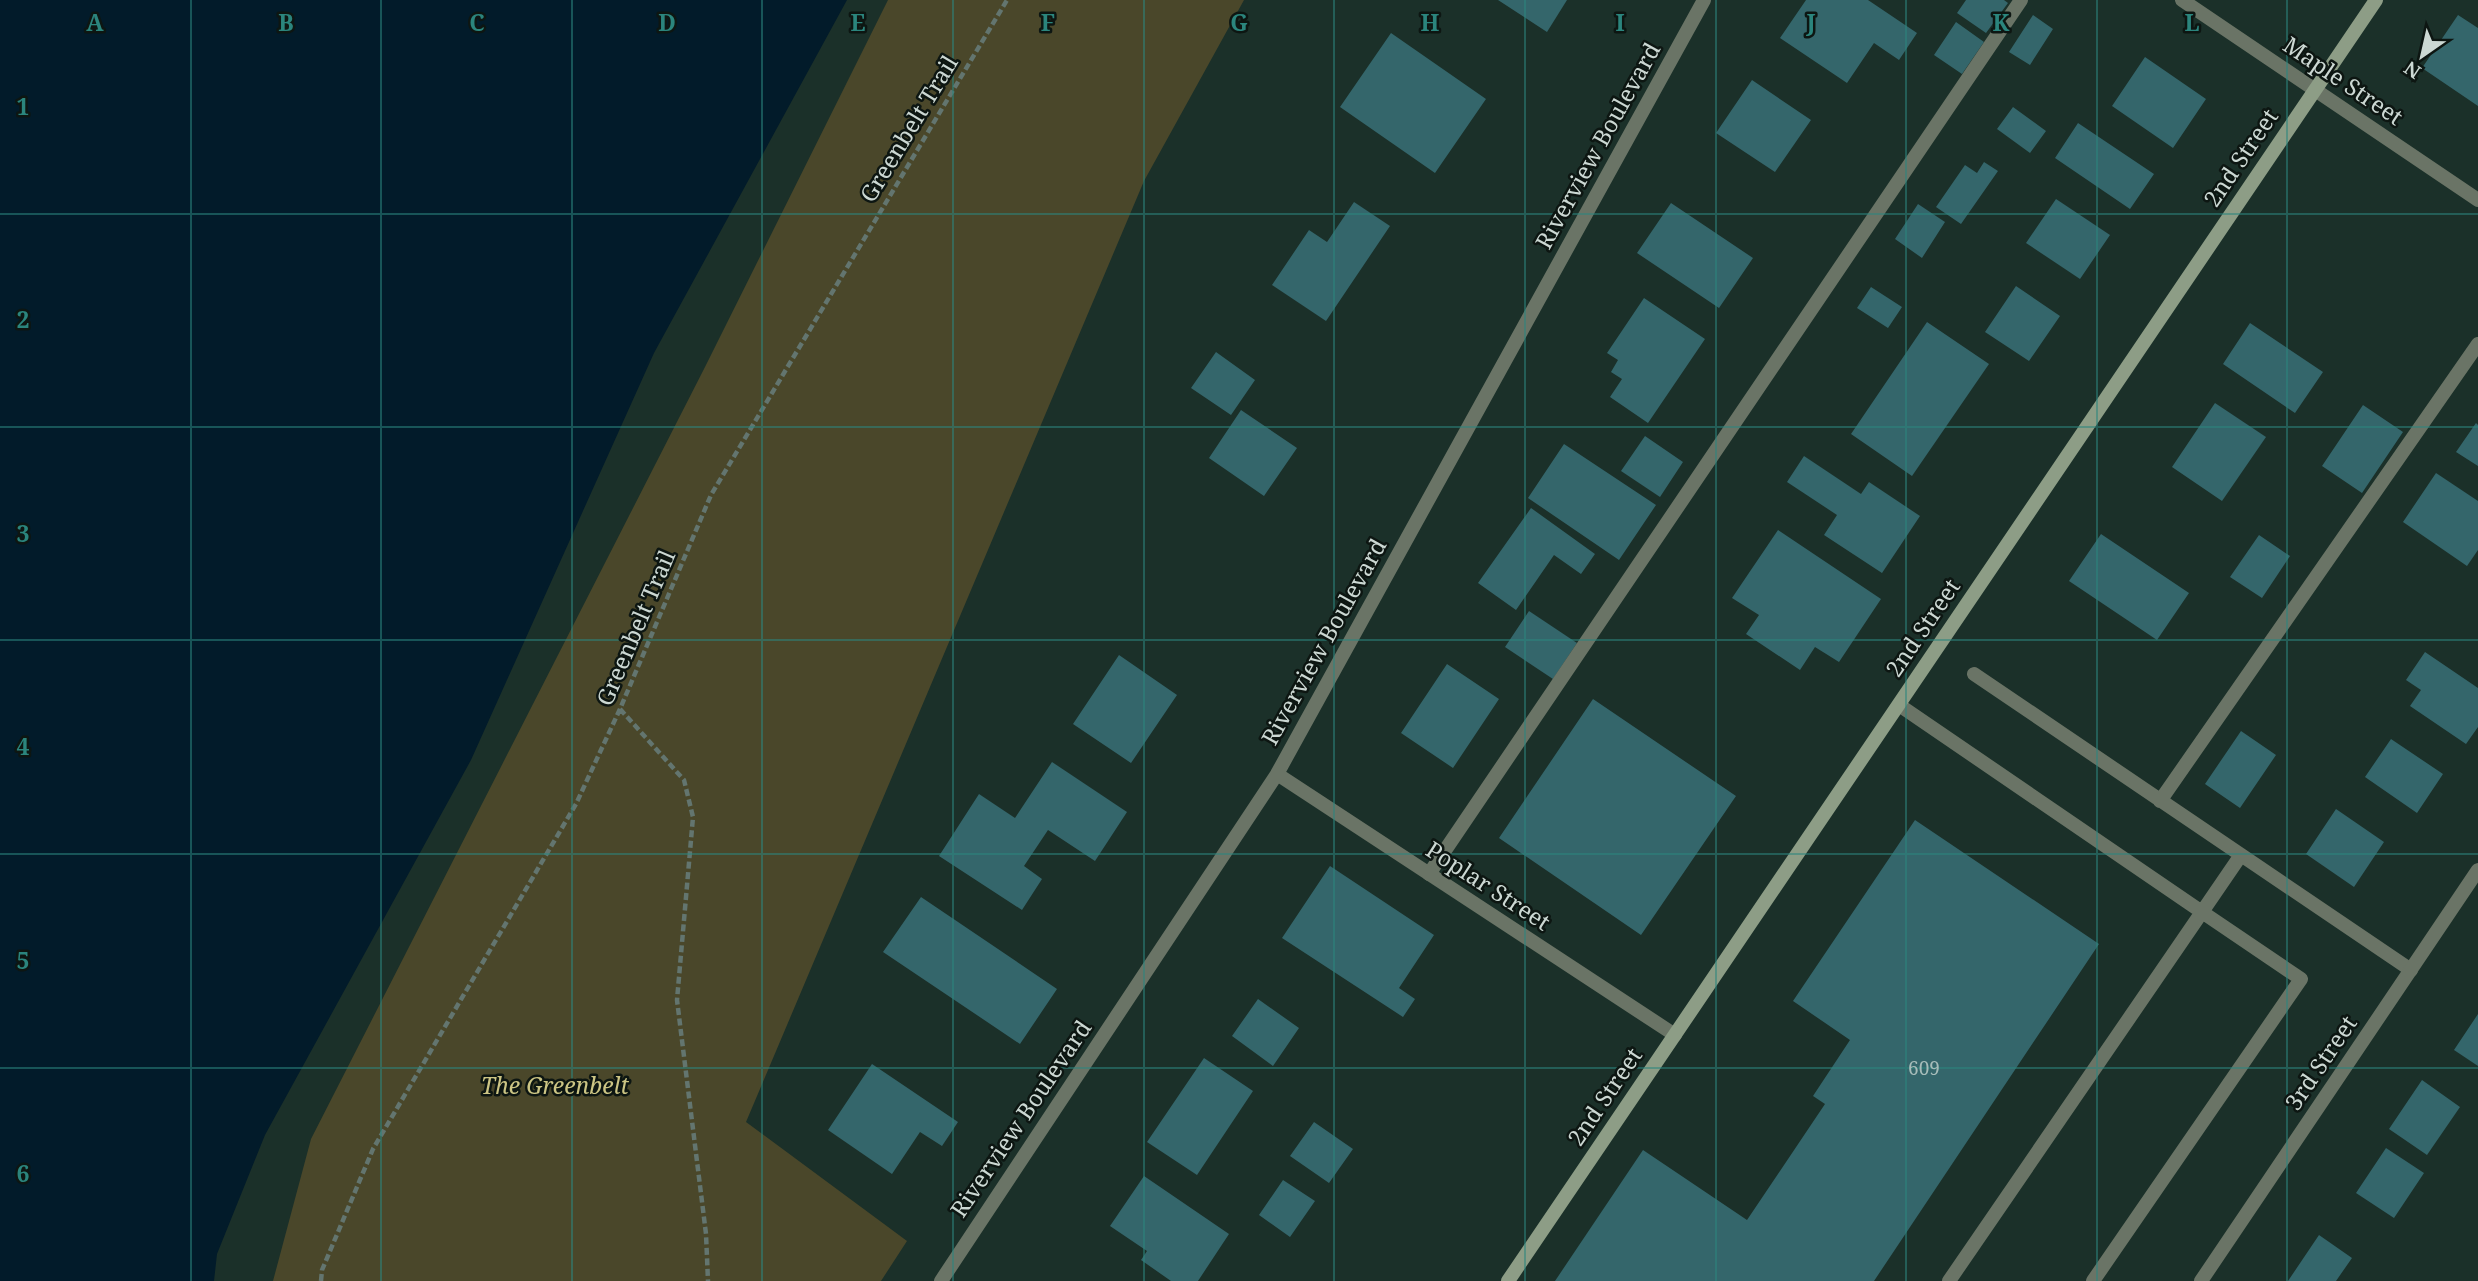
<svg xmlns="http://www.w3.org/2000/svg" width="2478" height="1281" viewBox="0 0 2478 1281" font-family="'Noto Serif',serif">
<rect width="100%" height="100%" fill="#1b3029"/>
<!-- green -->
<path fill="#4a472a" d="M888 0H1244L1144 181 746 1122 907 1241 881 1281H273L311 1139 705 367Z"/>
<!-- water -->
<path fill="#021b2a" d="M0 0H847L654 353 471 760 265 1135 217 1254 214 1281H0Z"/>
<!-- building -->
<path fill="#34666b" d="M1498 0H1567L1547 32Z
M1806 0H1868L1917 33 1899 60 1874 43 1847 83 1780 38Z
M1966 0H2004L2008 3 1986 33 1957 13Z
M2033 15 2053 29 2030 65 2009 52Z
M2458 15 2478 28V106L2422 68Z
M1956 22 1984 42 1962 74 1934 55Z
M1391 33 1486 99 1435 173 1340 107Z
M2145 57 2206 99 2173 148 2112 106Z
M1752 80 1811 120 1775 172 1716 133Z
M2013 107 2046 131 2030 153 1997 129Z
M2078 123 2154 174 2130 209 2055 158Z
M1984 162 1998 171 1961 224 1936 207 1965 165 1977 173Z
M2056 199 2110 235 2080 279 2026 243Z
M1354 202 1390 226 1326 321 1272 285 1309 230 1327 242Z
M1671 203 1753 258 1719 308 1637 253Z
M1918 204 1945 222 1922 258 1895 239Z
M2016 286 2060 316 2029 361 1985 332Z
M1871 287 1902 307 1888 328 1857 308Z
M1644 298 1705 339 1648 423 1610 397 1622 379 1611 372 1618 360 1607 353Z
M1927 322 1989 364 1912 476 1851 434Z
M2250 323 2323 372 2295 413 2223 364Z
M1216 352 1255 380 1231 415 1191 388Z
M2215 403 2266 437 2222 501 2172 467Z
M2363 405 2403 432 2362 493 2322 466Z
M1241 410 1297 448 1264 496 1209 458Z
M2476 423 2478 425V466L2456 452Z
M1645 436 1683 462 1660 497 1621 471Z
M1564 444 1656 505 1619 560 1528 498Z
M1804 456 1861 494 1869 482 1920 516 1882 573 1824 535 1837 515 1787 482Z
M2436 473 2478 501V550L2467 566 2403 522Z
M1531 508 1595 554 1581 574 1554 555 1516 610 1478 583Z
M1778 530 1881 599 1839 662 1815 647 1800 670 1746 634 1759 615 1732 598Z
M2101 534 2189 593 2157 640 2069 581Z
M2259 535 2290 556 2262 598 2230 577Z
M1529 611 1577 643 1553 679 1505 647Z
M2425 652 2478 688V727L2466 744 2410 706 2421 690 2406 680Z
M1119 655 1177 695 1131 763 1073 724Z
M1447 664 1499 699 1453 768 1401 733Z
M1593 699 1736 796 1641 935 1499 838Z
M2241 731 2276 755 2240 808 2205 784Z
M2391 739 2443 774 2417 813 2365 777Z
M1052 762 1127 812 1095 861 1048 830 1024 866 1042 879 1022 910 939 856 979 794 1015 818Z
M2336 809 2384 842 2354 887 2306 854Z
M1915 820 2099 944 1874 1281H1555L1643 1150 1747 1220 1825 1104 1813 1096 1850 1040 1793 1001Z
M1330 866 1434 935 1399 988 1415 999 1403 1017 1282 938Z
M921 897 1057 989 1020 1044 883 952Z
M1258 999 1299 1028 1273 1066 1232 1036Z
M2478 1014V1066L2454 1050Z
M1204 1058 1253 1091 1197 1175 1147 1142Z
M872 1064 958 1122 942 1146 920 1132 892 1174 828 1130Z
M2422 1080 2460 1107 2427 1155 2389 1129Z
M1314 1122 1353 1149 1329 1183 1290 1156Z
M2386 1148 2424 1173 2394 1218 2356 1193Z
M1144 1176 1229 1234 1198 1281H1171L1141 1260 1147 1251 1110 1226Z
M1283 1180 1315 1201 1290 1237 1259 1215Z
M2319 1235 2352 1258 2336 1281H2288Z"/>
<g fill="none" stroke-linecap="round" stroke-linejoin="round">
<!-- path -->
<path stroke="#63756f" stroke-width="4.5" stroke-dasharray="7 3.5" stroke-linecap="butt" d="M620 709 684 780 693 817 677 1000 706 1234 708 1281
M321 1281 322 1270 373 1149 576 804 620 709 711 495 1007 0"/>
<!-- lane -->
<path stroke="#6a7466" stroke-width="14" d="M1974 674 2411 970
M1899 705 2202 912 1949 1281
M2160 801 2478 344
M1429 874 2021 0
M2093 1281 2301 979 2202 912 2241 855"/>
<!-- street -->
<path stroke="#6a7466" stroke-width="14" d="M2182 0 2478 200
M1277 774 1675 1035
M941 1281 1277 774 1704 0
M2201 1281 2478 870"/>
<!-- secondary -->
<path stroke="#8d9d86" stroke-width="14" d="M1508 1281 2376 0"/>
</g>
<!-- grid -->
<path fill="none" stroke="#2b857d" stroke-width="2" stroke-opacity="0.55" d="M191 0V1281M381 0V1281M572 0V1281M762 0V1281M953 0V1281M1144 0V1281M1334 0V1281M1525 0V1281M1716 0V1281M1906 0V1281M2097 0V1281M2287 0V1281M0 214H2478M0 427H2478M0 640H2478M0 854H2478M0 1068H2478"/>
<g text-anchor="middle" stroke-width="5" stroke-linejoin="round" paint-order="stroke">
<!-- number labels -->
<g font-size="19" fill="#a6bcb9">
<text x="1924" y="1075">609</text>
</g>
<!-- street labels -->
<g font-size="23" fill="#ccd8d3" stroke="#0d1612">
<text transform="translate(2343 81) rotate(34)" y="8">Maple Street</text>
<text transform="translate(909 129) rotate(-59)" y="8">Greenbelt Trail</text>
<text transform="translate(1598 146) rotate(-61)" y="8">Riverview Boulevard</text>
<text transform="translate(2241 158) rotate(-56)" y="8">2nd Street</text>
<text transform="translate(636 628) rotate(-67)" y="8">Greenbelt Trail</text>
<text transform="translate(1923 628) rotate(-56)" y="8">2nd Street</text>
<text transform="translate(1324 642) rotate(-61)" y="8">Riverview Boulevard</text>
<text transform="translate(1488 886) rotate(33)" y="8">Poplar Street</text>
<text transform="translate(2321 1063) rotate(-56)" y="8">3rd Street</text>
<text transform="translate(1605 1097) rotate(-56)" y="8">2nd Street</text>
<text transform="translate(1021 1119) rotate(-56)" y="8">Riverview Boulevard</text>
</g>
<!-- park labels -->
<g font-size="23" font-style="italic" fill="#ccc584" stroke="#0d1612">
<text x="555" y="1094">The Greenbelt</text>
</g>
</g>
<g font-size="23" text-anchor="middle" font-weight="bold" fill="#2b857d" stroke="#0d1612" stroke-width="5" stroke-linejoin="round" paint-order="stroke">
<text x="95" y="31">A</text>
<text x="286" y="31">B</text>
<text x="477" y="31">C</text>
<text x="667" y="31">D</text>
<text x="858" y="31">E</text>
<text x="1048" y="31">F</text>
<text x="1239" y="31">G</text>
<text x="1430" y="31">H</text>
<text x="1620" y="31">I</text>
<text x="1811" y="31">J</text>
<text x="2001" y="31">K</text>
<text x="2192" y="31">L</text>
<text x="23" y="115">1</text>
<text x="23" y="328">2</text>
<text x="23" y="542">3</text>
<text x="23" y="755">4</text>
<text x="23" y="969">5</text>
<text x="23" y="1182">6</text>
</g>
<!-- north arrow -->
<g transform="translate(2422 56) rotate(214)" stroke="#0d1612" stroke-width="5" paint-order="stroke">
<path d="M0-5L12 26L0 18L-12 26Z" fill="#ccd8d3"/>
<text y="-10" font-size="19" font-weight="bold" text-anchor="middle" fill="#ccd8d3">N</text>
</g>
</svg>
